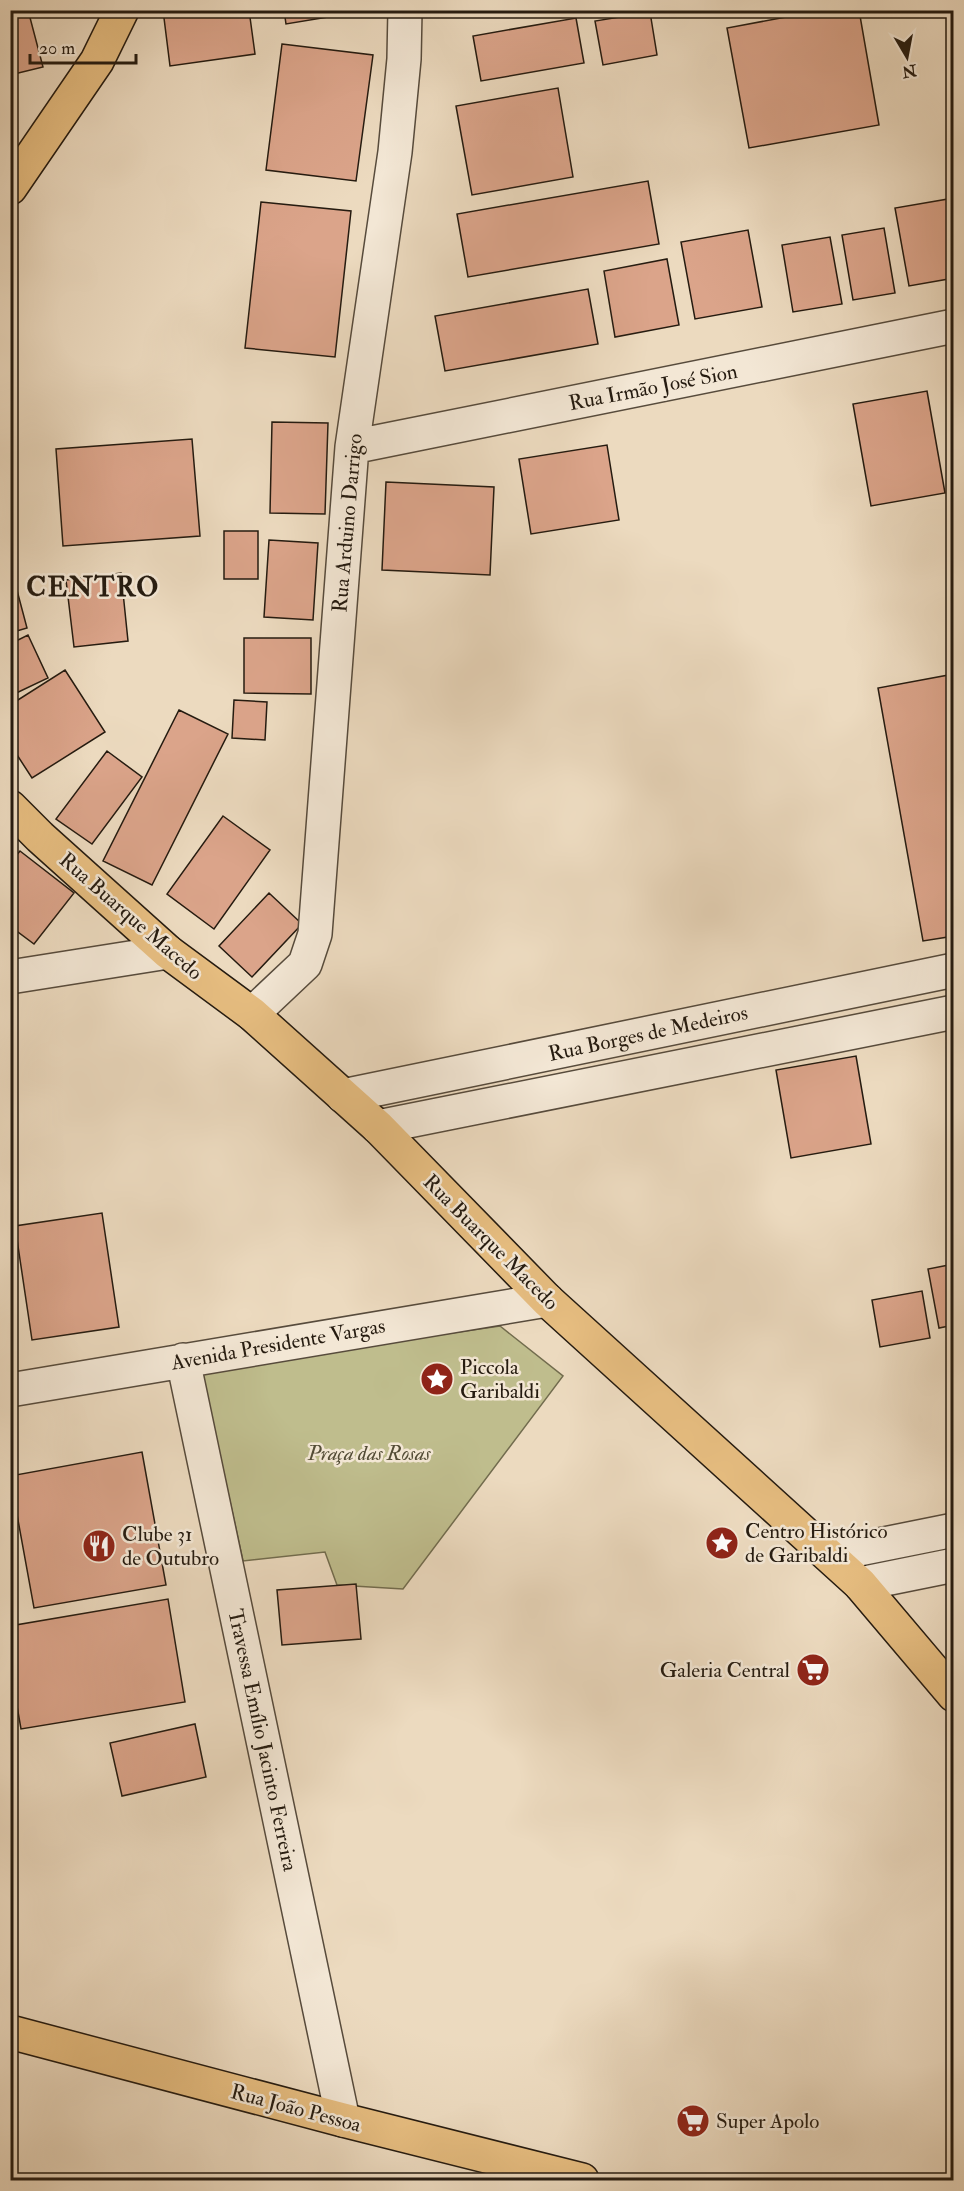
<svg xmlns="http://www.w3.org/2000/svg" width="964" height="2191" viewBox="0 0 964 2191" font-family="'IM FELL Double Pica',serif">
<rect width="100%" height="100%" fill="#ecdabf"/>
<filter id="stains"><feTurbulence type="fractalNoise" baseFrequency=".00333" numOctaves="4"/><feColorMatrix values="0 0 0 0 .2 0 0 0 0 .09 0 0 0 0 .02 0 0 0 .5 -.17"/></filter>
<radialGradient id="worn" r=".72"><stop offset=".6" stop-color="#630" stop-opacity="0"/><stop offset="1" stop-color="#630" stop-opacity=".3"/></radialGradient>
<!-- green -->
<path fill="#bfbd8d" stroke="#726c4e" stroke-width="1.5" d="M500 1326 563 1376 403 1589 337 1585 325 1552 243 1561 201 1369Z"/>
<!-- building -->
<path fill="#dba48a" stroke="#251b10" stroke-width="1.5" d="M10 10H28L43 67 10 75Z
M163 10H249L255 54 170 66Z
M284 10H364V11L286 24Z
M824 10H859L879 125 749 148 727 28Z
M650 12 657 55 603 65 595 21Z
M576 18 584 63 481 81 473 36Z
M282 44 373 55 356 181 266 170Z
M558 88 573 177 472 195 456 106Z
M648 181 659 244 468 277 457 214Z
M954 198V278L909 286 895 208Z
M261 202 351 211 335 357 245 348Z
M884 228 895 293 853 300 842 235Z
M748 230 762 307 695 319 681 242Z
M830 237 842 304 793 312 782 245Z
M667 259 679 325 615 337 604 271Z
M588 289 598 344 445 371 435 316Z
M927 391 945 493 871 506 853 404Z
M272 422 328 423 325 514 270 513Z
M192 439 200 536 63 546 56 449Z
M607 445 619 520 531 534 519 459Z
M386 482 494 487 490 575 382 570Z
M224 531H258V579H224Z
M269 540 318 543 313 620 264 617Z
M10 564 27 628 10 633Z
M121 573 128 641 74 647 66 580Z
M28 635 48 678 10 696V644Z
M244 638H311V694L244 693Z
M65 670 105 732 32 778 10 744V705Z
M954 674V936L923 941 878 688Z
M234 700 267 702 265 740 232 738Z
M179 710 228 734 152 885 103 861Z
M107 751 142 777 92 844 56 819Z
M223 816 270 850 214 929 167 894Z
M20 851 74 893 34 944 10 926V863Z
M269 893 302 924 252 977 219 946Z
M856 1056 871 1144 791 1158 776 1070Z
M102 1213 119 1327 32 1340 15 1226Z
M954 1264V1325L939 1328 928 1269Z
M922 1291 930 1338 880 1347 872 1300Z
M142 1452 166 1585 34 1608 10 1476Z
M356 1584 361 1639 282 1645 277 1590Z
M168 1599 185 1702 21 1729 10 1666V1626Z
M195 1724 206 1777 122 1796 110 1743Z"/>
<g fill="none" stroke-linecap="round" stroke-linejoin="round">
<!-- minor casing -->
<g stroke="#574b3c" stroke-width="36">
<path id="minor" d="M352 447 954 326
M10 977 168 952
M252 1014 305 964 315 934 352 447 395 152 404 59 405 10
M343 1096 954 970
M378 1127 954 1012
M183 1360 343 2120
M10 1390 547 1300
M829 1555 954 1530
M860 1584 954 1565"/>
</g>
<!-- major casing -->
<g stroke="#251b10" stroke-width="36">
<path id="major" d="M10 188 97 61 122 10
M10 807 40 837 168 952 252 1014 378 1127 547 1300 860 1584 954 1695
M10 2032 343 2120 582 2180"/>
</g>
<!-- minor -->
<use href="#minor" stroke="#f3e7d5" stroke-width="33"/>
<!-- major -->
<use href="#major" stroke="#e6bd80" stroke-width="33"/>
</g>
<!-- icons -->
<defs>
<g id="sight-disc" transform="scale(1.725)"><circle r="9.5" fill="#8f2418" stroke="#f3e7d5"/><path d="M0-6L1.8-2.2L6-1.7L2.9 1.2L3.7 5.4L0 3.3L-3.7 5.4L-2.9 1.2L-6-1.7L-1.8-2.2Z" fill="#fff"/></g>
<g id="restaurant-disc" transform="scale(1.725)"><circle r="9.5" fill="#8f2418" stroke="#f3e7d5"/><path d="M-5-6h1v4h1v-4h1v4h1v-4h1v5L-1.5 .5V6h-2V.5L-5-1ZM5-6V6H3V1.5H1.5Q1.5-4 5-6Z" fill="#fff"/></g>
<g id="supermarket-disc" transform="scale(1.725)"><circle r="9.5" fill="#8f2418" stroke="#f3e7d5"/><path d="M-6-5.5h2.5l.6 2H6L4.5 2H-2.5L-4.4-4H-6ZM-1.5 3.2a1.3 1.3 0 1 0 .1 0ZM3 3.2a1.3 1.3 0 1 0 .1 0Z" fill="#fff"/></g>
</defs>
<g fill-rule="evenodd">
<use href="#sight-disc" x="437" y="1379"/>
<use href="#sight-disc" x="722" y="1543"/>
<use href="#restaurant-disc" x="99" y="1546"/>
<use href="#supermarket-disc" x="813" y="1670"/>
<use href="#supermarket-disc" x="693" y="2121"/>
</g>
<g text-anchor="middle" stroke-width="5" stroke-linejoin="round" paint-order="stroke">
<!-- street labels -->
<g font-size="21" fill="#251b10" stroke="#f3e7d5">
<text transform="translate(653 387) rotate(-11)" y="7">Rua Irmão José Sion</text>
<text transform="translate(347 523) rotate(-85)" y="7">Rua Arduino Darrigo</text>
<text transform="translate(131 916) rotate(41)" y="7">Rua Buarque Macedo</text>
<text transform="translate(648 1033) rotate(-12)" y="7">Rua Borges de Medeiros</text>
<text transform="translate(491 1242) rotate(45)" y="7">Rua Buarque Macedo</text>
<text transform="translate(278 1344) rotate(-10)" y="7">Avenida Presidente Vargas</text>
<text transform="translate(263 1740) rotate(78)" y="7">Travessa Emílio Jacinto Ferreira</text>
<text transform="translate(296 2108) rotate(15)" y="7">Rua João Pessoa</text>
</g>
<!-- poi labels -->
<g font-size="21" fill="#251b10" stroke="#f3e7d5" text-anchor="start">
<text x="460" y="1374">Piccola<tspan x="460" dy="24">Garibaldi</tspan></text>
<text x="745" y="1538">Centro Histórico<tspan x="745" dy="24">de Garibaldi</tspan></text>
<text x="122" y="1541">Clube 31<tspan x="122" dy="24">de Outubro</tspan></text>
<text x="790" y="1677" text-anchor="end">Galeria Central</text>
<text x="716" y="2128">Super Apolo</text>
</g>
<!-- park labels -->
<g font-size="21" font-style="italic" fill="#534c36" stroke="#f3e7d5">
<text x="369" y="1460">Praça das Rosas</text>
</g>
<!-- district labels -->
<g font-size="27" font-weight="bold" letter-spacing="1.5" fill="#251b10" stroke="#f3e7d5">
<text x="93" y="596">CENTRO</text>
</g>
</g>
<!-- margin -->
<rect width="964" height="2191" fill="none" stroke="#ecdabf" stroke-width="36"/>
<rect x="12" y="12" width="940" height="2167" fill="none" stroke="#251b10" stroke-width="3"/>
<rect x="18" y="18" width="928" height="2155" fill="none" stroke="#251b10" stroke-width="1.5"/>
<!-- north arrow -->
<g transform="translate(907 57) rotate(170)" stroke="#f3e7d5" stroke-width="4.5" paint-order="stroke">
<path d="M0-4.5L10 22L0 15L-10 22Z" fill="#251b10"/>
<text y="-9" font-size="16" font-weight="bold" text-anchor="middle" fill="#251b10">N</text>
</g>
<!-- scale -->
<path d="M30 54v9h106v-9" fill="none" stroke="#251b10" stroke-width="3"/>
<text x="39" y="54" font-size="18" fill="#251b10" stroke="#f3e7d5" stroke-width="4.5" paint-order="stroke">20 m</text>
<rect width="100%" height="100%" filter="url(#stains)"/>
<rect width="100%" height="100%" fill="url(#worn)"/>
</svg>
